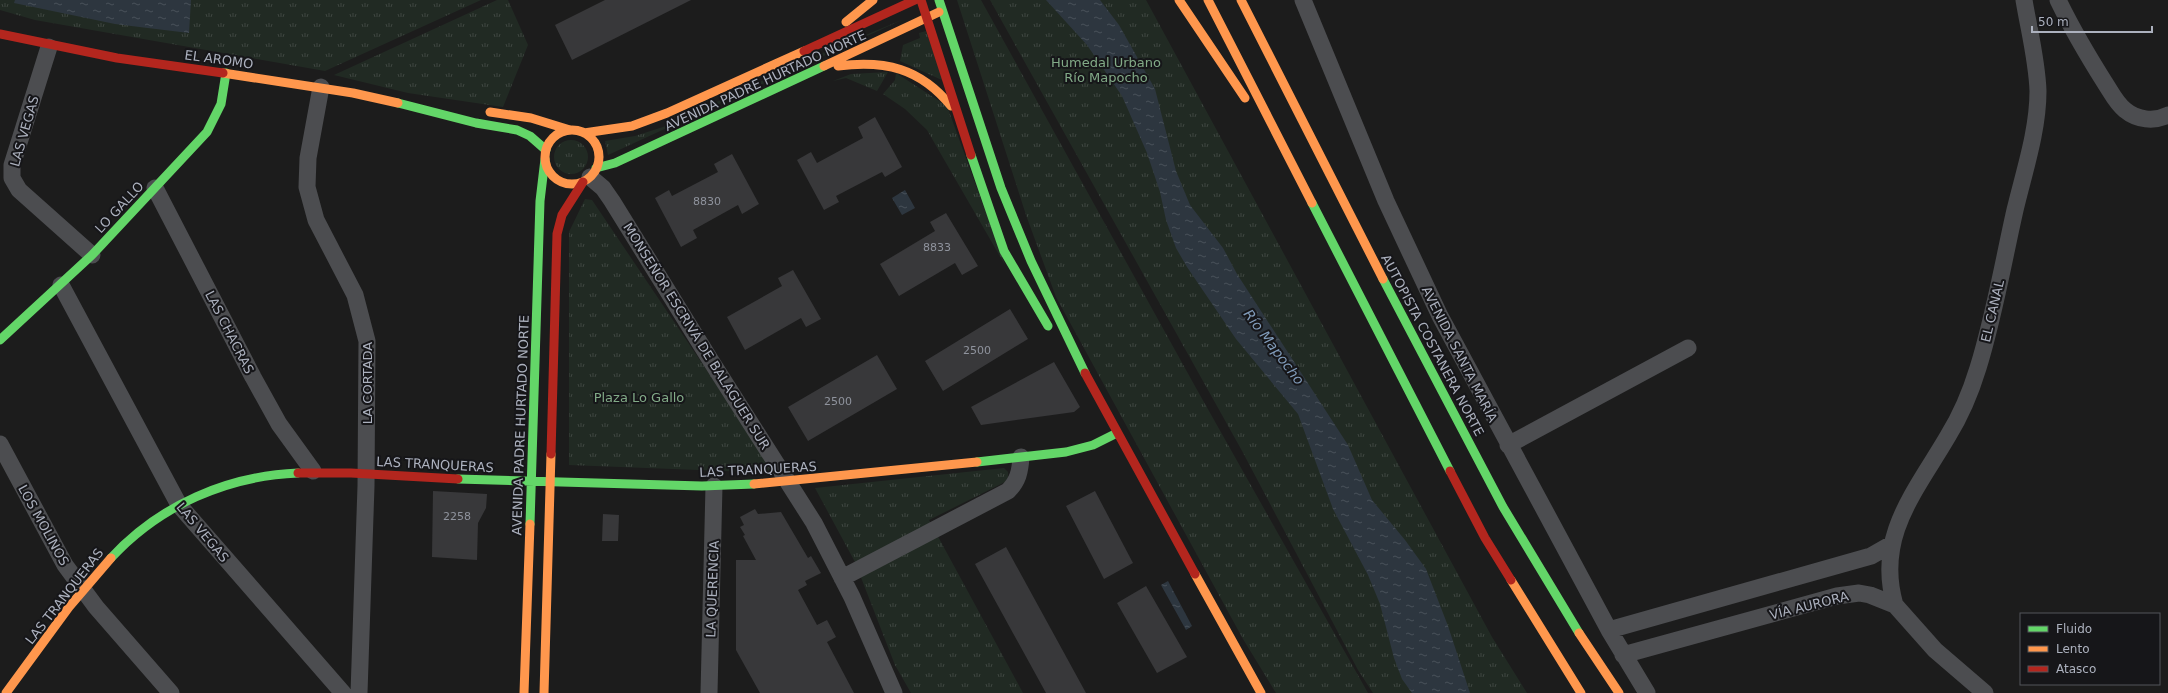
<svg xmlns="http://www.w3.org/2000/svg" width="2168" height="693" viewBox="0 0 2168 693" font-family="'DejaVu Sans',sans-serif">
<defs>
<pattern id="grass-tufts" width="24" height="20" patternUnits="userSpaceOnUse"><rect width="24" height="20" fill="#212a23"/><path d="M3 7l-1-3M5 7V3M7 7l1-3M15 17l-1-3M17 17v-4M19 17l1-3" fill="none" stroke="#3f4641"/></pattern>
<pattern id="water-ripples" width="26" height="14" patternUnits="userSpaceOnUse"><rect width="26" height="14" fill="#2d363f"/><path d="M2 4q2-2 4 0t4 0M15 11q2-2 4 0t4 0" fill="none" stroke="#495159"/></pattern>
</defs>
<rect width="100%" height="100%" fill="#1c1c1c"/>
<!-- grass -->
<path fill="url(#grass-tufts)" d="M0 0H481L325 71 35 20 0 10Z
M497 0H508L528 45 503 107 408 93 334 75Z
M957 0H981L1196 388 1368 693H1276L1243 639 1056 297 1026 215Z
M990 0H1146L1492 637 1527 693H1373L1358 670 1241 449Z
M904 19 608 155 605 141 635 136 663 127 818 55Z
M926 31 944 81 900 61 903 45 920 38 919 33Z
M888 72 877 91 846 78 833 81 851 74Z
M896 73 947 106 1005 265 927 130 905 109 883 94 895 80Z
M554 157a17 17 0 1 1 34 0a17 17 0 1 1-34 0Z
M585 199 592 200 776 473 569 465V232Z
M1004 468 1008 472V477L1005 482 929 520 1023 693H911L895 665 855 562 815 488Z"/>
<!-- water -->
<path fill="url(#water-ripples)" d="M15 0H191L189 33 115 24 14 3Z
M1046 0H1100L1119 25 1155 89 1176 171 1190 205 1223 248 1237 274 1348 445 1372 500 1405 540 1426 569 1448 626 1470 693H1412L1402 679 1394 658 1380 604 1368 575 1333 509 1298 414 1236 339 1187 267 1176 248 1166 220 1160 192 1147 153 1122 96 1087 45Z
M905 190 915 208 902 215 892 198Z
M1168 581 1192 626 1186 630 1161 585Z"/>
<!-- building -->
<path fill="#38383a" d="M605 0H691L572 60 555 25Z
M875 117 902 167 885 177 882 172 836 196 839 202 824 210 797 160 811 152 817 163 863 138 858 127Z
M732 154 759 204 742 214 738 205 693 230 697 238 681 247 655 198 669 190 672 196 718 172 714 164Z
M946 213 978 266 962 275 955 263 899 296 880 264 935 231 930 222Z
M793 270 821 319 806 327 801 318 745 350 727 317 782 286 778 278Z
M1010 309 1028 339 943 391 925 361Z
M877 355 897 389 808 441 788 407Z
M1054 362 1080 407 1074 412 981 425 971 407Z
M433 491 487 494 486 508 478 523 477 560 432 557Z
M1095 491 1133 563 1104 579 1066 506Z
M755 509 758 514 781 512 808 558 811 556 821 573 805 581 807 585 798 590 817 625 827 620 836 637 827 642 854 693H760L736 650V560H756L743 536 745 535 740 527 744 525 740 517Z
M603 514 619 515 618 541H602Z
M1006 547 1086 693H1046L975 564Z
M1146 586 1187 657 1157 673 1117 603Z"/>
<g fill="none" stroke-linecap="round" stroke-linejoin="round">
<!-- street -->
<path stroke="#4c4d50" stroke-width="17" d="M1303 0 1386 201 1440 316 1609 630 1647 693
M2058 0C2072 29 2088 56 2105 83 2111 92 2116 103 2125 110 2137 120 2154 122 2168 115
M49 47 12 165V178L19 190 92 255
M321 87 308 158 307 187 316 220 355 295 367 341 366 486 359 693
M590 177 603 188 612 201 711 361 814 523 852 597 894 693
M155 188 253 377 279 424 313 471
M61 285 179 505 343 693
M0 444 65 565 96 607 171 693
M1508 445 1688 348
M842 578 1008 491C1018 481 1020 472 1021 457
M1895 605C1875 536 1916 491 1948 436 1961 415 1971 391 1978 368 1994 317 2003 263 2015 210 2024 172 2038 131 2038 91 2037 61 2029 30 2024 0
M1609 630 1871 556 1892 544
M1623 655 1837 596 1859 593 1870 595 1895 605 1935 650 1985 693
M709 693 714 486"/>
<!-- fast -->
<path stroke="#63d668" stroke-width="9" d="M939 0 1001 188 1031 261 1085 373
M398 103 476 123 517 130 530 136 546 150
M971 155 1004 251 1048 326
M596 168 615 163 824 66
M1312 203 1450 471
M1383 279 1503 507 1579 633
M0 340 92 255 207 132 221 104 226 73
M977 462 1066 452 1093 445 1117 433
M458 479 702 486 754 484
M530 524 540 201 545 159
M111 558C160 505 227 476 298 473"/>
<!-- slow -->
<path stroke="#ff974d" stroke-width="9" d="M1179 0 1245 98
M1208 0 1312 203
M1241 0 1383 279
M846 22 873 0
M824 66 939 12
M838 66C885 60 920 68 951 106
M223 73 353 93 398 103
M490 112 531 118 570 130
M545 157a27 27 0 1 1 54 0a27 27 0 1 1-54 0Z
M584 133 632 126 667 113 804 51
M754 484 977 462
M1195 574 1261 693
M1511 580 1581 693
M1579 633 1619 693
M6 693 69 607 111 558
M524 693 530 524
M544 693 551 454"/>
<!-- jam -->
<path stroke="#b3261e" stroke-width="9" d="M921 0 971 155
M0 34 117 58 223 73
M804 51 915 0
M1085 373 1195 574
M551 454 557 234 562 215 583 182
M1450 471 1485 538 1511 580
M298 473H351L458 479"/>
</g>
<g text-anchor="middle" stroke-width="4" stroke-linejoin="round" paint-order="stroke">
<!-- number labels -->
<g font-size="11" fill="#8f939d">
<text x="707" y="205">8830</text>
<text x="937" y="251">8833</text>
<text x="977" y="354">2500</text>
<text x="838" y="405">2500</text>
<text x="457" y="520">2258</text>
</g>
<!-- street labels -->
<g font-size="13" fill="#acb1be" stroke="#161619">
<text transform="translate(219 59) rotate(8)" y="5">EL AROMO</text>
<text transform="translate(765 80) rotate(-25)" y="5">AVENIDA PADRE HURTADO NORTE</text>
<text transform="translate(24 131) rotate(-74)" y="5">LAS VEGAS</text>
<text transform="translate(119 207) rotate(-47)" y="5">LO GALLO</text>
<text transform="translate(1992 311) rotate(-77)" y="5">EL CANAL</text>
<text transform="translate(230 332) rotate(63)" y="5">LAS CHACRAS</text>
<text transform="translate(697 336) rotate(58)" y="5">MONSEÑOR ESCRIVÁ DE BALAGUER SUR</text>
<text transform="translate(1433 345) rotate(62)" y="5">AUTOPISTA COSTANERA NORTE</text>
<text transform="translate(1460 354) rotate(63)" y="5">AVENIDA SANTA MARÍA</text>
<text transform="translate(367 383) rotate(-90)" y="5">LA CORTADA</text>
<text transform="translate(520 425) rotate(-88)" y="5">AVENIDA PADRE HURTADO NORTE</text>
<text transform="translate(435 464) rotate(3)" y="5">LAS TRANQUERAS</text>
<text transform="translate(758 469) rotate(-3)" y="5">LAS TRANQUERAS</text>
<text transform="translate(44 525) rotate(61)" y="5">LOS MOLINOS</text>
<text transform="translate(203 532) rotate(50)" y="5">LAS VEGAS</text>
<text transform="translate(712 589) rotate(-88)" y="5">LA QUERENCIA</text>
<text transform="translate(64 596) rotate(-52)" y="5">LAS TRANQUERAS</text>
<text transform="translate(1809 605) rotate(-14)" y="5">VÍA AURORA</text>
</g>
<!-- park labels -->
<g font-size="13" fill="#82aa87" stroke="#161619">
<text x="1106" y="67">Humedal Urbano<tspan x="1106" dy="15">Río Mapocho</tspan></text>
<text x="639" y="402">Plaza Lo Gallo</text>
</g>
<!-- water labels -->
<g font-size="14" font-style="italic" fill="#819cbb" stroke="#161619">
<text transform="translate(1274 347) rotate(53)" y="5">Río Mapocho</text>
</g>
</g>
<!-- legend -->
<rect x="2020" y="613" width="140" height="72" fill="#161619" stroke="#52545b"/>
<rect x="2028" y="626" width="20" height="6" fill="#63d668" stroke="#52545b"/>
<text x="2056" y="633" font-size="12" fill="#acb1be">Fluido</text>
<rect x="2028" y="646" width="20" height="6" fill="#ff974d" stroke="#52545b"/>
<text x="2056" y="653" font-size="12" fill="#acb1be">Lento</text>
<rect x="2028" y="666" width="20" height="6" fill="#b3261e" stroke="#52545b"/>
<text x="2056" y="673" font-size="12" fill="#acb1be">Atasco</text>
<!-- scale -->
<path d="M2032 26v6h120v-6" fill="none" stroke="#acb1be" stroke-width="2"/>
<text x="2038" y="26" font-size="12" fill="#acb1be" stroke="#161619" stroke-width="3" paint-order="stroke">50 m</text>
</svg>
